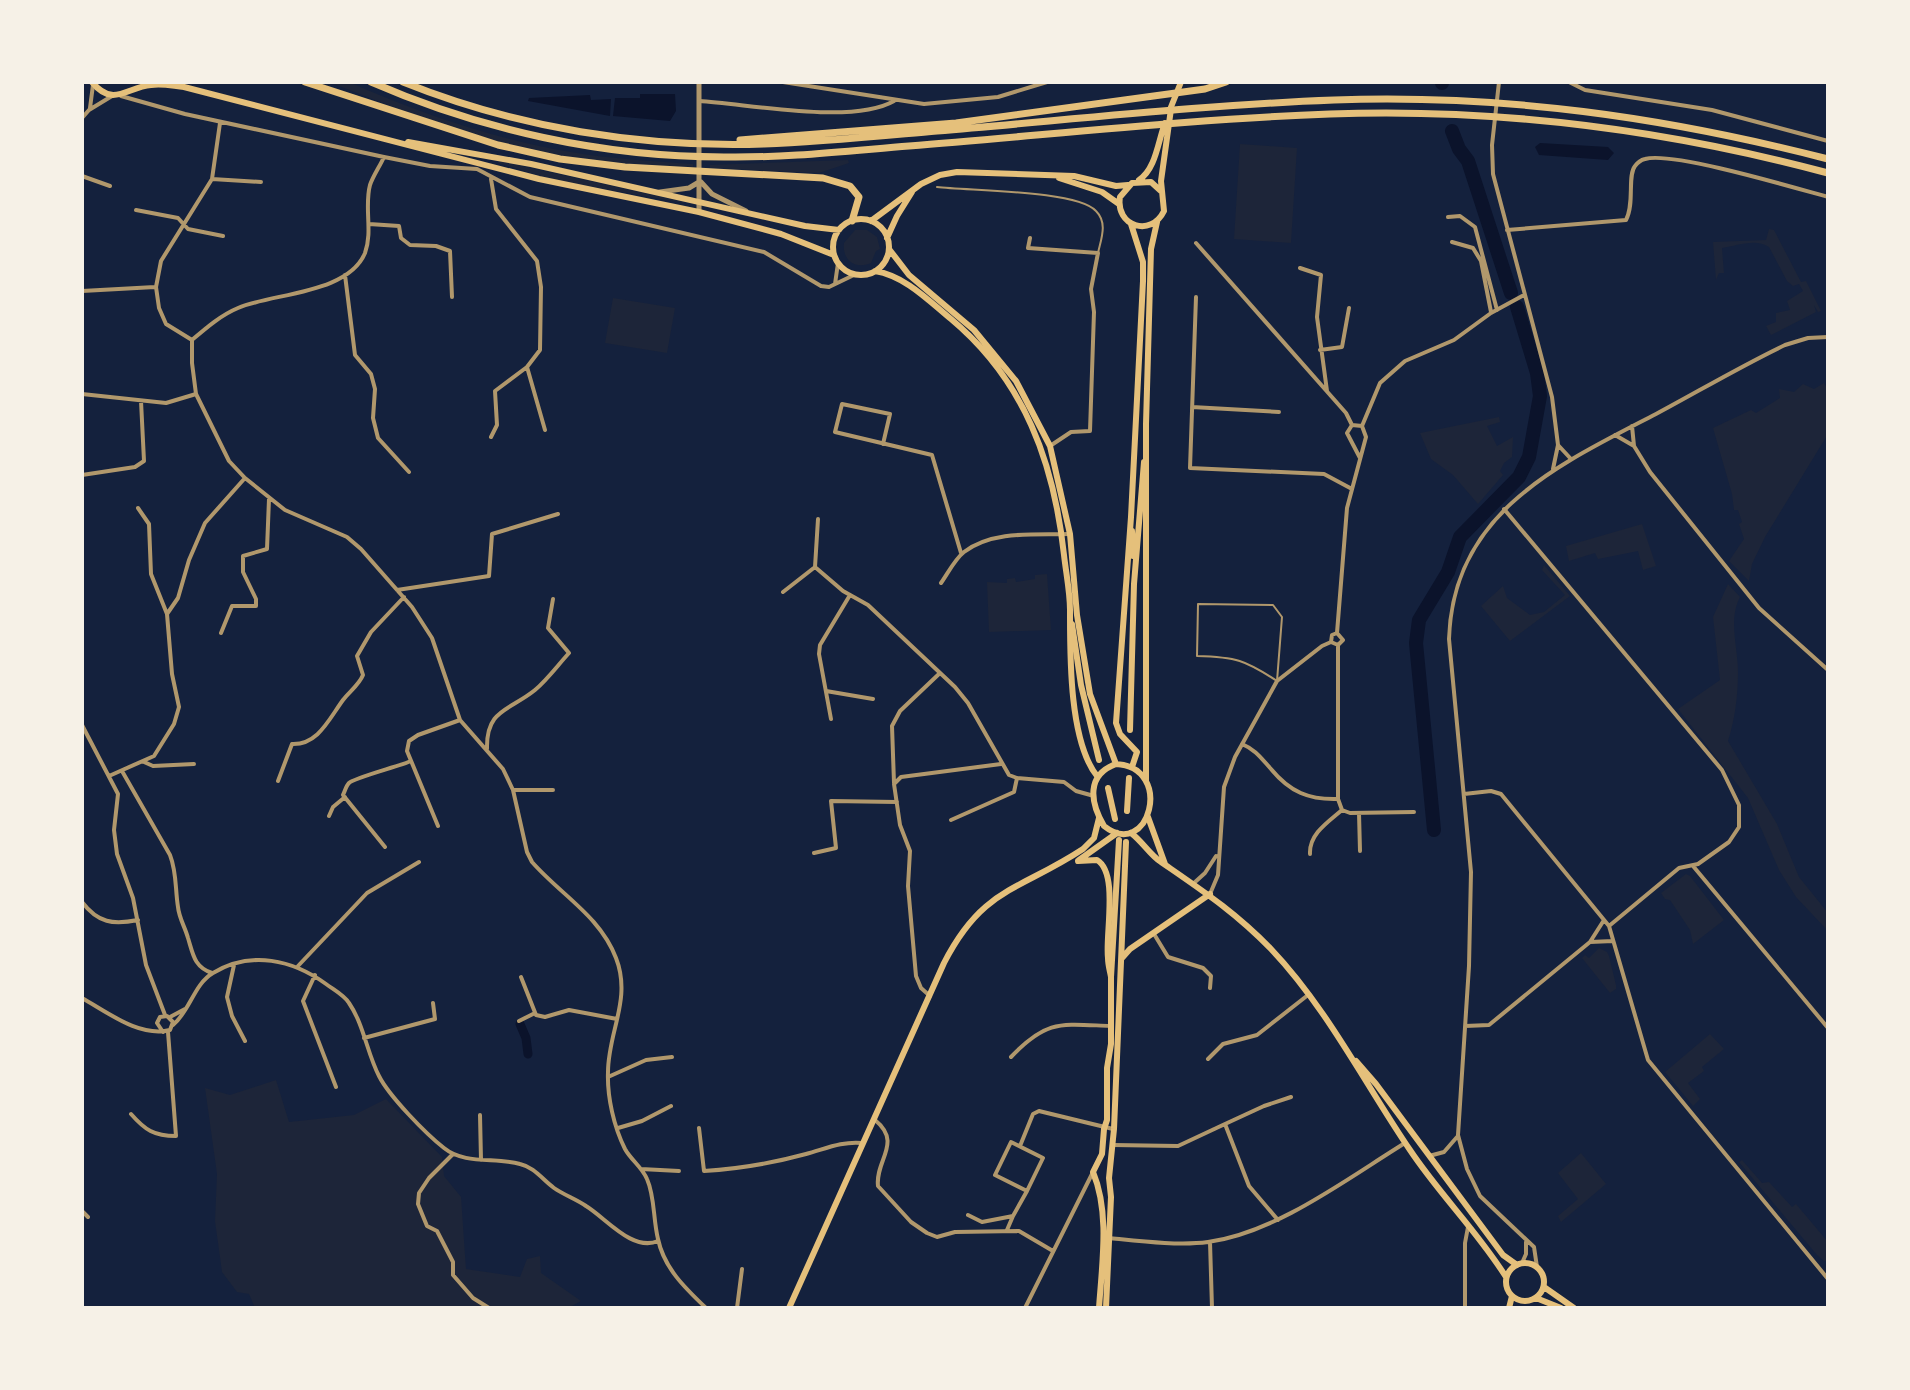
<svg xmlns="http://www.w3.org/2000/svg" width="1910" height="1390" viewBox="0 0 1910 1390" font-family="'Noto Serif',serif">
<rect width="100%" height="100%" fill="#14213d"/>
<!-- green -->
<path fill="#1d2539" d="M329 82H349C419 113 494 139 571 152 611 159 652 161 693 164V167C650 165 607 163 564 156 482 143 406 112 329 82Z
M1240 144 1297 148 1291 243 1234 239Z
M848 160 849 163 819 173 710 168V165Z
M499 161 684 202V203L554 180 498 163Z
M1769 229 1774 230 1801 282 1806 281 1821 311 1818 312 1814 305 1816 312 1771 335 1766 326 1776 322V313L1790 310 1787 301 1803 291 1799 284 1793 286 1787 281 1769 247C1755 238 1737 246 1722 248L1724 273H1719L1716 280 1713 242 1766 240Z
M855 230H867L877 237 880 249 876 251 871 263C855 270 842 260 844 243Z
M613 298 675 308 667 353 605 343Z
M1824 383 1828 390V434L1765 537 1752 564 1749 581 1729 561 1744 539 1739 524 1742 522 1738 510H1734L1732 494 1713 428 1751 410 1756 413 1780 398 1779 389 1794 392 1803 384 1814 389Z
M1499 417 1500 422 1487 426 1497 446 1513 437 1512 457 1504 463 1500 471 1503 475 1478 504 1453 475 1431 459 1420 433Z
M1642 524 1656 566 1643 570 1638 551 1598 559 1595 553 1569 561 1566 546Z
M1544 565 1570 596 1510 641 1481 606 1503 586 1507 598 1530 615 1544 612 1565 595 1542 570Z
M1047 574 1051 630 989 632 987 582 1007 583V579L1015 578 1016 582 1035 579V575Z
M1728 584 1740 597C1728 620 1738 647 1738 672 1738 696 1735 719 1728 741L1777 824 1799 877 1828 913V931L1796 897 1779 870 1748 798 1678 709 1720 680 1713 617Z
M1686 874 1690 876 1724 920 1693 944 1690 930 1670 900 1665 899 1661 893Z
M1599 948 1607 952 1609 956 1616 985V989L1610 993 1582 958 1585 955 1589 958Z
M1710 1034 1724 1049 1702 1067 1704 1071 1688 1083 1700 1099 1693 1106 1665 1072Z
M276 1080 289 1122 354 1115 386 1099 442 1157 444 1176 461 1197 466 1269 520 1277 527 1259 540 1256 541 1273 581 1301 568 1308H255L249 1294 237 1292 222 1272 215 1221 217 1174 205 1088 230 1095Z
M1581 1153 1606 1184 1561 1222 1558 1216 1578 1199 1558 1173Z
M1742 1160 1762 1183 1769 1182 1792 1207 1796 1204 1828 1242V1260L1824 1261 1817 1255 1739 1162Z"/>
<!-- water -->
<path fill="#0b132b" d="M640 94H675L676 111 670 121 613 116 615 98H640Z
M590 95 591 100 611 99 610 116 528 101 529 98Z
M1540 143 1608 147 1614 153 1608 160 1539 155 1535 147Z"/>
<g fill="none" stroke-linecap="round" stroke-linejoin="round">
<!-- canal -->
<path stroke="#0b132b" stroke-width="9" d="M520 1024 526 1038 528 1054"/>
<!-- river -->
<path stroke="#0b132b" stroke-width="14" d="M1442 82V83
M1452 131 1459 149 1468 161 1511 293
M1434 830 1416 643 1419 620 1448 572 1460 537 1519 477 1529 457 1540 396 1537 373 1517 307"/>
<!-- service -->
<path stroke="#b1986c" stroke-width="2" d="M937 187C970 191 1077 190 1096 211 1108 223 1101 239 1098 253
M1198 604 1273 605 1282 617 1277 681C1245 660 1236 657 1197 656Z"/>
<!-- minor -->
<path stroke="#b1986c" stroke-width="4" d="M783 82 924 104 998 97 1047 82
M1499 82 1492 145 1493 174 1552 397 1558 445 1553 469
M1569 82 1585 90 1712 110 1828 141
M121 96 185 114 384 157 430 166 477 169 530 197 764 252 821 286 829 287 856 274
M699 101C750 104 852 125 894 101
M90 108 93 85
M82 118 89 110 112 96
M384 157C380 166 373 176 370 185 364 207 373 231 365 253 348 294 273 293 238 308 221 315 206 328 192 340V363L196 394 229 461 245 478 285 510 347 537 361 549 412 607 432 638 460 720 503 769 513 790 527 852 532 862C561 895 600 916 616 958 632 999 608 1032 608 1072 607 1097 614 1127 625 1149 631 1160 642 1167 647 1179 655 1197 653 1219 658 1239 664 1268 685 1288 706 1308
M82 176 110 186
M493 178 491 179 496 209 537 261 541 287 540 350 527 367 545 430
M212 179 261 182
M136 210 178 218 188 229 223 236
M1448 217 1460 216 1475 227 1497 310
M369 224 399 226 401 238 410 245 436 246 450 251 452 297
M1507 230 1626 220C1635 203 1627 176 1635 166 1638 162 1641 160 1645 159 1672 151 1795 188 1828 197
M1030 238 1028 248 1098 253 1091 289 1094 312 1090 431 1071 432 1050 446
M1452 242 1473 248 1481 261 1491 312
M1196 243 1346 413 1352 425
M1300 268 1321 275 1317 317 1327 391
M345 275 355 355 371 374 375 389 373 418 378 438 409 472
M835 284 838 263
M82 291 155 287
M1196 297 1190 468 1324 474 1352 489
M192 340 166 324 159 308 156 287 161 261 212 179 220 123
M1320 350 1342 347 1349 308
M82 394 166 403 196 394
M1192 407 1279 412
M1362 426 1380 383 1405 361 1454 340 1491 313 1524 295
M1632 426 1634 446 1650 472 1759 608 1828 670
M1615 435 1634 446
M491 437 497 425 495 391 527 367
M883 444 890 414 842 404 835 432 932 455 961 553
M1558 445 1571 459
M1360 458 1347 433 1352 425 1362 426
M82 475 135 467 144 461 141 401
M138 508 149 524 151 574 167 614
M1504 509 1722 770 1739 805V827L1729 842 1698 864 1679 868 1609 926
M818 519 815 567 843 591 868 605 955 687 968 703 1009 775 1017 778 1064 782 1076 791 1094 796
M941 583C948 573 955 559 964 552 993 530 1036 535 1070 534
M397 590 489 576 492 534 558 514
M783 592 815 567
M221 633 232 606H256V599L243 572V556L267 549 269 499
M1331 642 1338 645 1343 640 1337 633 1347 508 1366 437 1362 426
M1338 645V799L1342 810 1350 813 1414 812
M826 691 873 699
M831 719 819 654 820 645 850 595
M82 725 118 794 114 830 117 854 133 898 146 965 165 1015
M1242 744C1256 750 1261 758 1271 769 1290 792 1309 800 1338 799
M487 749C486 709 509 711 535 690 547 680 558 665 569 653L548 628 553 599
M144 762 153 766 194 764
M122 771 170 855C177 873 175 889 178 907 179 918 185 927 188 938 193 954 194 967 212 973
M109 776 154 756 174 724 179 707 172 674 167 614 178 598 189 560 205 523 245 478
M278 781 292 744C318 745 329 719 343 700 349 692 359 685 363 675L357 656 371 632 404 597
M894 783 892 726 900 711 940 673
M513 790H553
M1464 794 1491 791 1501 794 1609 926 1648 1060 1828 1279
M1359 813 1360 851
M329 816 333 807 345 797
M951 820 1014 792 1017 778
M438 826 407 751 409 741 418 735 460 720
M385 847 343 795C345 791 346 786 349 783 353 778 400 766 411 761
M814 853 836 848 831 801 897 802
M1310 854C1309 834 1328 822 1342 810
M1693 866 1828 1028
M1194 883 1205 873 1216 856
M1210 894 1218 875 1224 787 1235 757 1277 681 1322 646 1331 642 1332 635 1337 633
M82 902C98 923 113 925 138 920
M1604 920 1590 942 1613 941
M1154 934 1168 957 1203 968 1211 976 1210 988
M234 965 227 997 232 1016 245 1041
M298 966 367 893 419 862
M315 975 303 1001 336 1087
M521 977 536 1015 545 1017 569 1010 617 1019
M930 996 921 988 916 976 908 886 910 851 900 825 894 784 901 777 1001 764
M82 998C107 1012 140 1038 170 1030L173 1022 167 1016 160 1017 157 1023 163 1032
M170 1017 185 1009
M519 1021 535 1013
M173 1025C190 1011 194 984 213 973 251 950 293 960 326 984 334 990 344 995 349 1003 364 1025 367 1053 379 1076 389 1096 426 1134 444 1148 465 1165 495 1157 520 1164 534 1167 543 1180 554 1188 564 1195 576 1199 586 1206 606 1218 632 1252 658 1241
M1465 1026 1489 1025 1590 942
M364 1038 435 1019 433 1003
M1011 1057C1047 1019 1061 1024 1110 1026
M1208 1059 1223 1044 1257 1035 1308 995
M608 1077 646 1060 672 1057
M131 1114C145 1130 154 1136 176 1136L168 1032
M480 1115 481 1160
M875 1120C903 1143 875 1160 878 1186L911 1222 927 1233 937 1237 955 1232 1019 1231 1053 1251
M1225 1124 1264 1106 1291 1097
M618 1128 642 1121 671 1106
M699 1128 704 1171C738 1169 773 1163 806 1154 825 1149 842 1141 862 1143
M1113 1145 1178 1146 1225 1124 1249 1186 1278 1220
M1020 1146 1033 1114 1039 1111 1113 1129
M452 1155 429 1178 419 1193 418 1204 427 1226 437 1231 453 1262V1275L473 1298 489 1308
M1429 1156 1444 1152 1457 1137
M641 1169 679 1171
M82 1211 88 1217
M968 1215 982 1222 1013 1216 1027 1191 995 1175 1011 1142 1043 1158 1027 1191
M1007 1230 1013 1216
M1109 1238C1139 1241 1179 1246 1208 1242 1276 1233 1348 1178 1405 1143
M1210 1242 1212 1308
M1522 1263 1526 1254V1242
M1537 1267 1534 1247 1480 1196 1467 1169 1458 1135 1469 966 1471 872 1449 639C1453 512 1558 465 1656 414 1699 391 1741 366 1785 345L1808 338 1828 337
M737 1308 742 1269
M1025 1308 1093 1172
M1465 1308V1243L1468 1227"/>
<!-- tertiary -->
<path stroke="#b1986c" stroke-width="5" d="M701 182 712 194 746 211
M660 192 689 188 699 182
M699 212V82"/>
<!-- secondary -->
<path stroke="#e5c07b" stroke-width="6" d="M1132 531 1133 556
M1072 624 1081 685 1099 760
M1130 730 1134 584 1144 462
M1108 788 1115 819
M1127 811 1129 778
M1148 817 1165 864
M1131 833C1142 841 1151 856 1161 862 1203 891 1235 912 1271 949 1327 1008 1365 1084 1410 1150 1440 1195 1478 1232 1506 1277
M1122 958 1130 949 1210 894
M1356 1061 1376 1084 1503 1255 1517 1265
M1506 1282a19 19 0 1 1 38 0a19 19 0 1 1-38 0Z
M1544 1287 1574 1308
M1536 1298 1561 1308
M1099 1308C1102 1263 1110 1213 1093 1172L1102 1154 1104 1129 1107 1120V1068L1111 1044V977L1119 840
M1106 1308 1111 1197 1109 1178 1114 1129 1126 842
M1509 1308 1512 1296"/>
<!-- primary -->
<path stroke="#e5c07b" stroke-width="6" d="M92 82C113 108 127 87 151 85 162 83 173 86 184 87L539 179 699 212 781 234 834 255
M1169 112 1181 82
M408 142 531 164 805 226 839 230
M1059 178 1102 192 1119 204
M1139 180C1156 169 1158 141 1165 123
M1162 192 1151 182 1132 183 1120 197C1115 226 1151 238 1164 211L1161 181 1171 109
M833 247a28 28 0 1 1 56 0a28 28 0 1 1-56 0Z
M871 221 921 184 940 175 957 172 1074 176 1116 186 1128 185
M1131 224 1143 262V281L1131 517 1116 723 1120 734 1137 752 1132 767
M887 238 897 216 912 192
M889 249 909 275 974 330 1016 381 1050 446 1070 534 1077 615 1090 694 1116 764
M875 271C905 276 928 300 951 319 1025 381 1054 463 1064 555 1066 573 1070 592 1070 610 1070 654 1069 741 1097 776
M1116 764C1175 767 1149 862 1104 826 1090 802 1086 775 1116 764Z
M1146 781V424L1151 249 1157 222
M1079 860 1117 833
M1078 861 1097 860C1119 873 1105 935 1108 958 1108 965 1110 971 1111 977
M789 1308 944 963C983 887 1019 891 1083 849L1094 838 1099 818"/>
<!-- motorway -->
<path stroke="#e5c07b" stroke-width="7" d="M305 82 498 145 560 159 625 167 823 178 850 186 859 197 852 221
M371 82C481 130 603 157 724 157 785 158 847 151 909 146 1049 135 1189 119 1330 114 1499 108 1664 129 1828 173
M403 82C517 128 642 148 764 144 822 142 880 136 937 131 1069 120 1202 105 1334 100 1504 94 1664 117 1828 159
M740 140 956 123 1205 89 1226 82"/>
</g>
<!-- border -->
<rect width="1910" height="1390" fill="none" stroke="#f6f1e7" stroke-width="168"/>
</svg>
